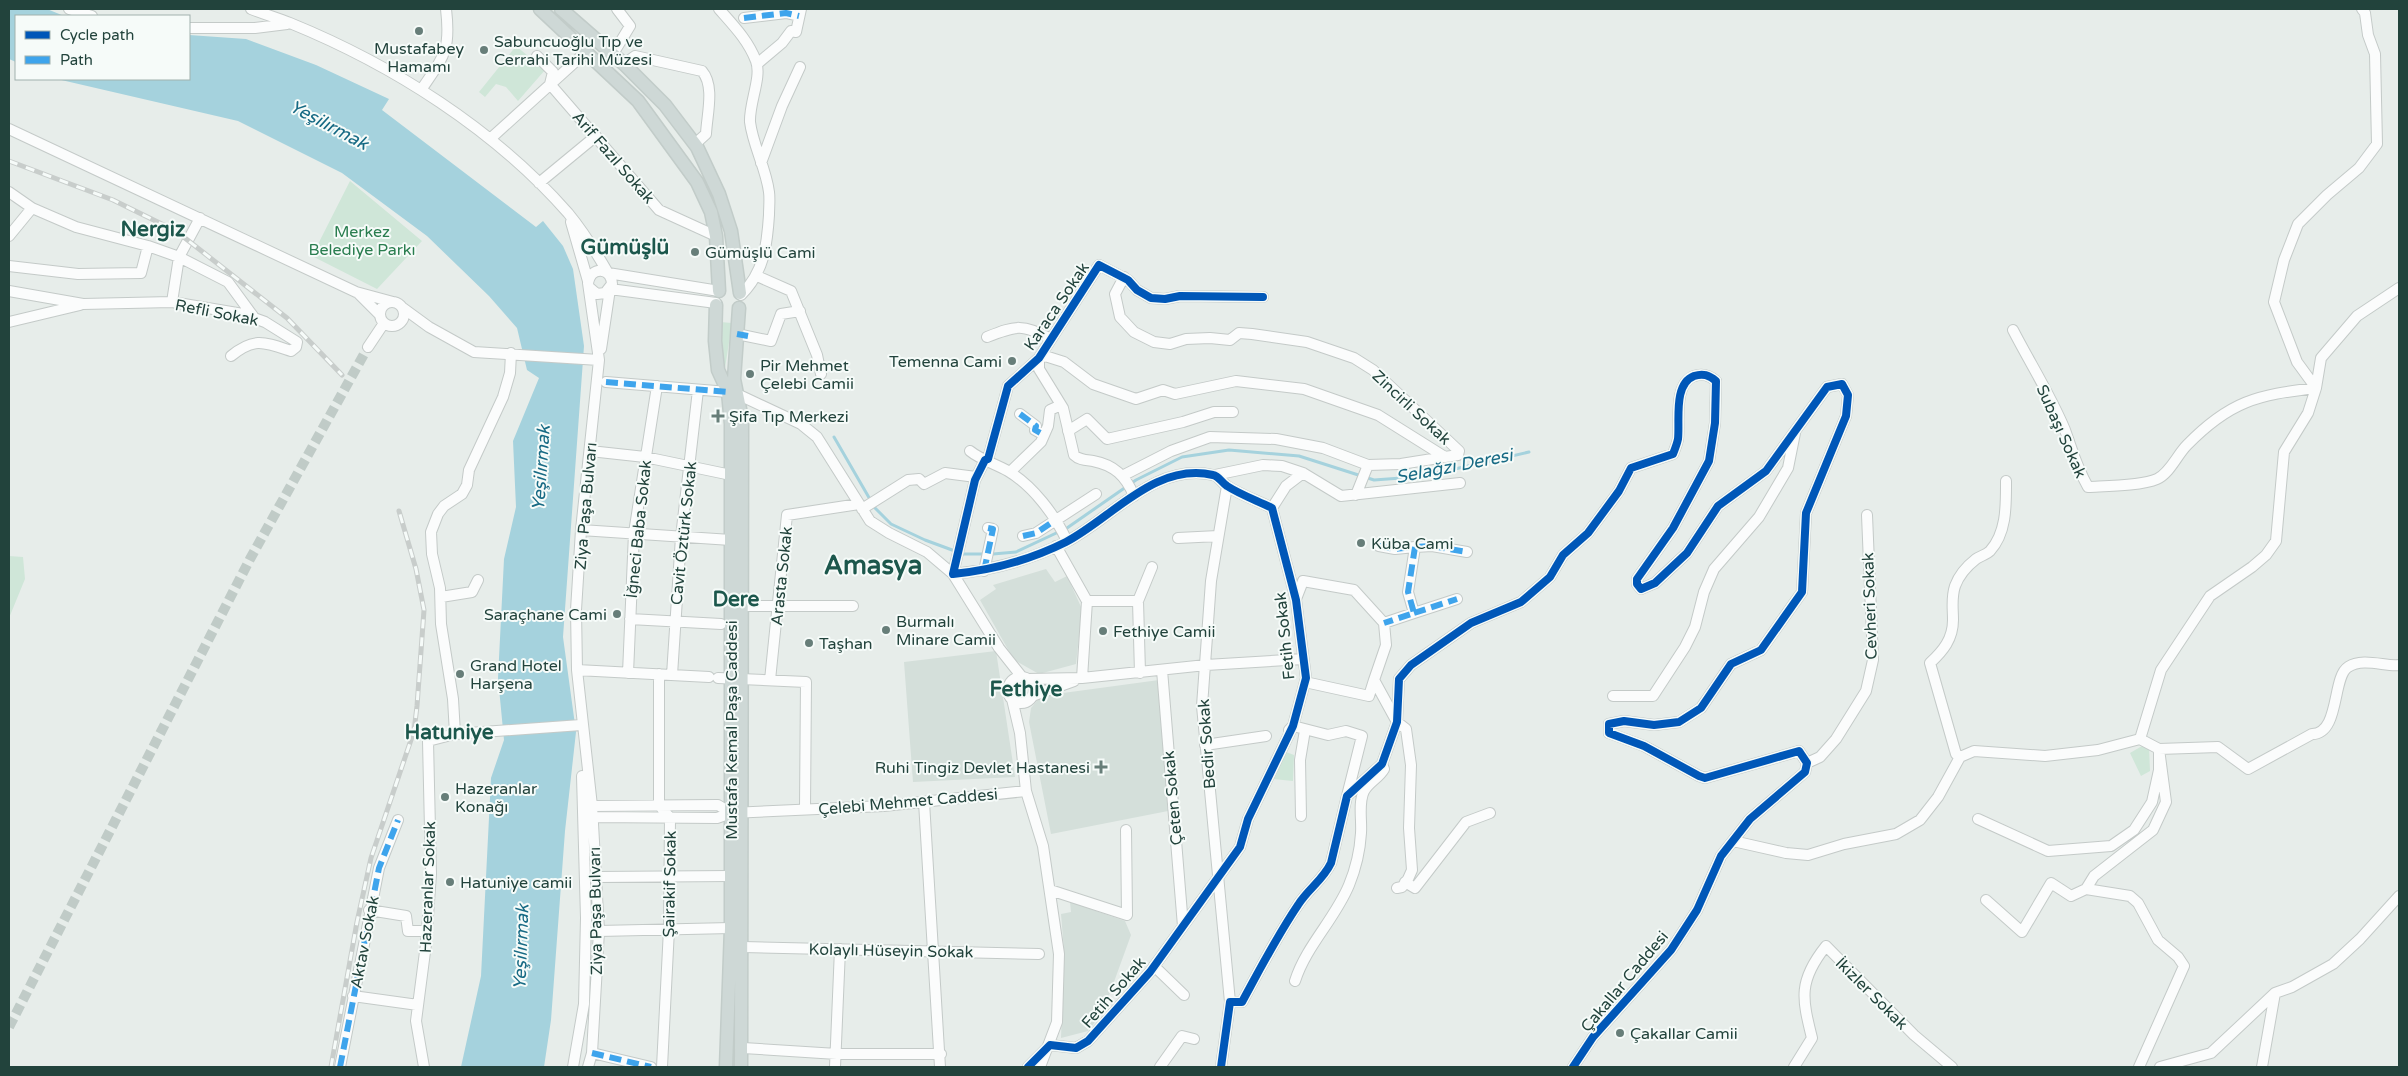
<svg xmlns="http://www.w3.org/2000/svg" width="2408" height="1076" viewBox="0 0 2408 1076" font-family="'Varela Round',sans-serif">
<rect width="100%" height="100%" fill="#e7edea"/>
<!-- built -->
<path fill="#d4dfda" d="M1046 569 1055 582 1067 576 1082 609 1076 664 1039 674 1014 660 980 600 996 589 993 585Z
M996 651 1015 777 913 782 904 662Z
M1159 680 1168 811 1051 834 1029 722 1031 708 1041 696Z
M1070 902 1125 921 1131 935 1103 1012 1088 1031 1061 1038 1064 950 1061 914 1071 912Z"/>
<!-- green -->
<path fill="#cfe6d8" d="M516 46 545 70 518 101 506 87 496 84 485 97 479 92Z
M350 181 422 241 377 289 312 256Z
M720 322 732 323 725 368 720 351Z
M9 556 23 557 25 579 9 618Z
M2142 746 2149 747 2150 771 2141 776 2130 753Z
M1286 752 1294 755 1293 781 1273 779Z"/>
<!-- water -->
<path fill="#a5d2dd" d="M9 9H47L64 16H16V62L9 59Z
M189 35 246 39 316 65 389 99 382 110 536 227 543 221 563 246 573 269 584 346 563 637 576 732 565 831 551 1020 544 1067H461L481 976 491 778 504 740 498 678 504 559 516 507 513 441 539 378 527 370 517 328 489 296 427 236 342 173 238 121 57 79H189Z"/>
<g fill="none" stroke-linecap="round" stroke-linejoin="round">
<!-- stream -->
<path stroke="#a5d2dd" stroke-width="3" d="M834 437 875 508 891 524 925 540 963 554H993L1016 552 1067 528 1136 480 1182 457 1229 450 1299 456 1374 480 1415 477 1446 471 1529 452"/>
<!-- minor-tunnel -->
<path stroke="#c0cbc7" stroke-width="10" stroke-dasharray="10 5" stroke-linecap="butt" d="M9 1027 250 559 368 347"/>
<!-- minor casing -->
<g stroke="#c4cac8" stroke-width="12">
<path id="minor" d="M69 9 92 16
M251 9C264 14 277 18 290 23 393 65 494 129 568 213 583 231 596 252 608 273L719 291
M719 9C733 25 748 40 756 61 762 77 749 103 750 122 753 146 766 168 769 192 770 199 769 207 769 215 767 246 764 272 741 295
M744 18 786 13 799 16
M189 28H255L287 24
M613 54 630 26 617 9
M537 56 553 72 550 84 659 210 716 236
M624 64 635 56 702 71C715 86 707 114 706 134L695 144
M757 64 782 43 791 31 796 32 801 9
M421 90C444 56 451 51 446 9
M9 129 356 292 393 302
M490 139 586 52
M761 163 782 106 800 67
M539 183 596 136
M9 192 32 208 76 227 148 246 179 257 228 282 253 316
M571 222 588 281
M9 236 32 208
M9 266 78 274 141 273 148 246
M757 276 791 291 817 355 821 374
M1124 277 1115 294 1120 317 1134 332 1154 342 1170 344 1186 339 1210 338 1230 340 1239 333 1252 334 1307 342 1354 358 1373 370 1459 451 1458 455 1445 457 1378 415 1304 389 1236 381 1175 394 1163 390 1136 399 1093 384 1064 362 1045 356 1039 358V369L1063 408 1074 455C1079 460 1086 460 1093 461 1114 465 1126 476 1134 496
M9 291 83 304 172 302 243 314 265 322 297 342 296 347 291 351C264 342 254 337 231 356
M359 294 380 315
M172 302 179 257 200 218
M380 314a12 12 0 1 1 24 0a12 12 0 1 1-24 0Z
M403 308 429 327 474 352 599 360
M9 322 80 305
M2013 330C2030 363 2051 396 2065 430 2073 452 2076 466 2088 487 2106 486 2141 486 2157 479 2170 473 2177 455 2187 445 2230 401 2257 395 2316 388L2297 362 2274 302 2284 260 2298 224 2327 195 2359 168 2377 144 2375 54 2368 35 2365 13 2362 9
M737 334 771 341 781 314 800 311
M987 337C1017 325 1022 324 1051 339
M368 347 384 323
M601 349 610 289 716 303
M606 382 728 392
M737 394 801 424 817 437 870 521 889 533 927 552 953 574 999 648 1022 677
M1020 414 1036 426 1035 430 1044 435
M1068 431 1087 419 1107 439 1183 422 1214 412H1233
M590 451 645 457 731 475
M970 451C981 460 996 464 1008 471 1033 486 1055 515 1067 541
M1010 472 1041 442 1048 426 1050 410 1061 405
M1124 475 1171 451 1210 437 1276 439 1323 448 1368 465 1401 464 1445 457
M1215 475 1263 465 1282 466 1303 473 1341 496 1460 483
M1227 486 1211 581 1202 706 1230 1002
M1356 495 1368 465
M1272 508 1286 486 1303 473
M862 509 908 480 919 479 924 484 945 473 976 477
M581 530 731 540
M1023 536 1036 533 1096 494
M1178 538 1218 536
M1056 546 1087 601 1082 678
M1379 546 1395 549 1415 547 1408 592 1414 613 1384 623
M1415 547 1432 546 1467 552
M984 571 993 529 988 528
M441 597 472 592 478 580
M1296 599 1303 581 1354 590 1384 623 1386 645 1374 680
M1087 601H1138
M742 606H853
M1414 613 1457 599
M630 619 721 624
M577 670 709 677
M1162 670 1183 926
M628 673 634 533 657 386
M1140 673 1138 601 1152 567
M659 674V805L670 818 669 929 662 1067
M672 675 681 537 698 390
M1008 690a13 13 0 1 1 26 0a13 13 0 1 1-26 0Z
M718 678 806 682 805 809
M1027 679 1082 678 1206 665 1303 659
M770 680 787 515 859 504
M1305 682 1369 696 1374 680 1397 722 1406 729 1411 765 1409 828 1412 870 1408 879 1402 887 1397 888
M1032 696 1074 681
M1613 696H1653L1685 647 1695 627 1704 592 1714 569 1759 517 1788 468 1795 433
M1012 699 1020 733 1026 791 1043 846 1059 954 1057 1022 1040 1067
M1289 730 1293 726 1328 735 1346 731 1362 736 1347 796
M455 734 453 699 441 624 440 588 432 554 431 532 438 514 444 506 462 494 467 485 469 470 503 397 510 373 511 353
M1205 745 1266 736
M1960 757 1956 754 1930 663C1943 651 1953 639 1953 620 1953 608 1951 598 1955 586 1959 575 1967 566 1976 559 1980 556 1986 555 1990 551 2007 532 2006 505 2006 481
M1807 763 1820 757 1836 739 1866 691 1873 660 1867 515
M924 802 940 1067
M592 806 718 805 731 813
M1301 816 1300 760 1305 730
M593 817 717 818 731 813 884 806 1026 791
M1978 819 2048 851 2111 846 2134 830 2152 802 2159 770V749L2218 747 2248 769 2312 734C2340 734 2332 677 2348 667 2363 657 2386 667 2399 665
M1733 841 1786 853 1808 855 1844 844 1896 834 1920 820 1938 797 1960 757 1974 751 2045 756 2098 750 2140 739 2161 670 2210 596 2252 567 2266 555 2276 541 2284 452 2308 413 2316 388 2321 358 2357 316 2399 288
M596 877 731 876
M1405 882 1415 888 1466 822 1490 813
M1050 890 1127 915 1126 830
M1986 900 2022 932 2051 883 2071 896 2086 889
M369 910 406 916 408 931H427
M599 931 731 928
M743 947 1039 954
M1154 966 1184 995
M1295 981C1306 946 1335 919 1349 885 1356 868 1360 850 1361 833 1362 820 1358 803 1364 791 1369 782 1379 778 1384 769L1382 764
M353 996 418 1005
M743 1048 837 1054H941
M592 1053 651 1067
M340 1067 379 868 398 820
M424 1067 416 1021 426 944 431 874 428 741 455 734 581 725
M573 1067 584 1004 586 918 582 776
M588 1067 592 1053 599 931 592 806 577 670 576 610 581 530 599 360 588 283C591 266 611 267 612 284L605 293 597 294 590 288
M835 1067 840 949
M1028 1067 1050 1045 1076 1048 1088 1041 1150 972 1240 847 1248 819 1293 726 1306 678 1296 600 1272 508C1258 501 1241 495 1227 486 1222 483 1219 476 1213 475 1155 462 1112 518 1066 542 1030 560 993 570 953 574L975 480 985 460 988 459 1008 386 1039 358 1099 265 1128 280 1137 290 1151 298 1165 299 1180 296 1263 297
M1160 1067 1182 1036 1194 1039
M1221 1067 1230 1002H1242C1260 969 1277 936 1298 905 1308 889 1323 880 1331 863L1347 796 1382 764 1397 722 1399 679 1411 665 1471 623 1521 602 1550 577 1563 555 1588 533 1619 491 1631 468 1673 454C1675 449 1677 444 1678 439 1680 421 1673 384 1694 376 1703 373 1709 375 1716 381L1715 423 1709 461 1673 528 1637 579V584L1641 589 1655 583 1687 553 1718 506 1766 471 1827 387 1842 384 1848 395 1846 416 1806 513 1802 592 1761 650 1731 664 1701 708 1679 722 1654 725 1624 721 1609 724V733L1644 746 1699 776 1705 778 1799 751 1807 763 1805 772 1750 819 1721 856 1697 910 1671 950 1593 1037 1573 1067
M1794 1067 1812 1038C1802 998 1798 981 1826 946L1914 1035 1952 1067
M2139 1067 2184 966 2178 957 2158 940 2138 903 2130 896 2086 889 2094 876 2153 830 2166 802 2159 749 2140 739
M2160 1067 2211 1053 2275 993 2292 987 2333 964 2360 939 2399 896
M2262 1067 2275 993"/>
</g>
<!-- major casing -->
<g stroke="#c2ccc9" stroke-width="15">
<path id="major" d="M540 9 638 101 697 182 711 212 716 236 719 291
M561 9 624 64 665 105 697 147 719 194 731 231 740 293
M716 305 715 341 718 370 728 392 731 424V928L726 1067
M739 308 734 379 742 419 741 1067"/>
</g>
<!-- minor -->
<use href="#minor" stroke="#fbfcfc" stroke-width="10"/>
<!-- major -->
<use href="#major" stroke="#ced8d6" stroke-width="12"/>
<!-- rail casing -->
<g stroke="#c8cdcb" stroke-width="5">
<path id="rail" d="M9 161 113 200 176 231 287 318 342 375
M331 1067 357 922 371 858 414 731 417 706 424 610 416 569 399 511"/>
</g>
<!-- rail -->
<use href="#rail" stroke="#f6fbf9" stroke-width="3" stroke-dasharray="9" stroke-linecap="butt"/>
<!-- quiet -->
<path stroke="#3ea4ec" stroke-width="6" stroke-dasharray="12 6" stroke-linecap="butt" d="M744 18 786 13 799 16
M737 334 748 336
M606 382 728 392
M1020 414 1036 426 1035 430 1044 435
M1023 536 1036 533 1054 521
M1379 546 1395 549 1415 547 1408 592 1414 613 1384 623
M1415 547 1432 546 1467 552
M984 571 993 529 988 528
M1414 613 1457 599
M592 1053 651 1067
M340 1067 379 868 398 820"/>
<!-- cycleway casing -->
<g stroke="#f6fbf9" stroke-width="11">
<path id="cycleway" d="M1028 1067 1050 1045 1076 1048 1088 1041 1150 972 1240 847 1248 819 1293 726 1306 678 1296 600 1272 508C1258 501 1241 495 1227 486 1222 483 1219 476 1213 475 1155 462 1112 518 1066 542 1030 560 993 570 953 574L975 480 985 460 988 459 1008 386 1039 358 1099 265 1128 280 1137 290 1151 298 1165 299 1180 296 1263 297
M1221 1067 1230 1002H1242C1260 969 1277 936 1298 905 1308 889 1323 880 1331 863L1347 796 1382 764 1397 722 1399 679 1411 665 1471 623 1521 602 1550 577 1563 555 1588 533 1619 491 1631 468 1673 454C1675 449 1677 444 1678 439 1680 421 1673 384 1694 376 1703 373 1709 375 1716 381L1715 423 1709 461 1673 528 1637 579V584L1641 589 1655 583 1687 553 1718 506 1766 471 1827 387 1842 384 1848 395 1846 416 1806 513 1802 592 1761 650 1731 664 1701 708 1679 722 1654 725 1624 721 1609 724V733L1644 746 1699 776 1705 778 1799 751 1807 763 1805 772 1750 819 1721 856 1697 910 1671 950 1593 1037 1573 1067"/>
</g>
<!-- cycleway -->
<use href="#cycleway" stroke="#0057b8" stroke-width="8"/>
</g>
<!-- markers -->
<g fill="#677e79" stroke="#f6fbf9" stroke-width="2">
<circle cx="419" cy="31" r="5"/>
<circle cx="484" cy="50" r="5"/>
<circle cx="695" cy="252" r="5"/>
<circle cx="1012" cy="361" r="5"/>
<circle cx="750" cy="374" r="5"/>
<path d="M715.5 408.5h5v5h5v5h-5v5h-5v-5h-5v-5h5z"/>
<circle cx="1361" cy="543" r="5"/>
<circle cx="617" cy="614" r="5"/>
<circle cx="886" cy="630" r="5"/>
<circle cx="1103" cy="631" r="5"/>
<circle cx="809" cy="643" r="5"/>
<circle cx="460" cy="674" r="5"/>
<path d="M1098.5 759.5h5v5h5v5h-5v5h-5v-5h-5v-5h5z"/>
<circle cx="445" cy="797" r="5"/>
<circle cx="450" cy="882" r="5"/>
<circle cx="1620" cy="1033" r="5"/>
</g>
<g text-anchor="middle" stroke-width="4" stroke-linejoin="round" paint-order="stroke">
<!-- poi labels -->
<g font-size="16" fill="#22433c" stroke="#f6fbf9" text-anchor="start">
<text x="494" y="47">Sabuncuoğlu Tıp ve<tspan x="494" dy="18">Cerrahi Tarihi Müzesi</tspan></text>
<text x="419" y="54" text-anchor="middle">Mustafabey<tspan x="419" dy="18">Hamamı</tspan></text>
<text x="705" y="258">Gümüşlü Cami</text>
<text x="1002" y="367" text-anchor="end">Temenna Cami</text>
<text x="760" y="371">Pir Mehmet<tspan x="760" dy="18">Çelebi Camii</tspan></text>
<text x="729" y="422">Şifa Tıp Merkezi</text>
<text x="1371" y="549">Küba Cami</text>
<text x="607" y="620" text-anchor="end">Saraçhane Cami</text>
<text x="896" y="627">Burmalı<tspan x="896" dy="18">Minare Camii</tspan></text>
<text x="1113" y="637">Fethiye Camii</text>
<text x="819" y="649">Taşhan</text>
<text x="470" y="671">Grand Hotel<tspan x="470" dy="18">Harşena</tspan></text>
<text x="1090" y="773" text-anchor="end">Ruhi Tingiz Devlet Hastanesi</text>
<text x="455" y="794">Hazeranlar<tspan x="455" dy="18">Konağı</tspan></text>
<text x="460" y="888">Hatuniye camii</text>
<text x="1630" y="1039">Çakallar Camii</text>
</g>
<!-- street labels -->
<g font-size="16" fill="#22433c" stroke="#f6fbf9">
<text transform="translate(614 157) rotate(49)" y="6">Arif Fazıl Sokak</text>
<text transform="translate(1056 306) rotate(-56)" y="6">Karaca Sokak</text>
<text transform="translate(217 312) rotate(11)" y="6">Refli Sokak</text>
<text transform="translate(1412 407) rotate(43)" y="6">Zincirli Sokak</text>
<text transform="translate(2062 431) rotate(66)" y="6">Subaşı Sokak</text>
<text transform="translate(585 506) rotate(-85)" y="6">Ziya Paşa Bulvarı</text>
<text transform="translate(638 529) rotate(-84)" y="6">İğneci Baba Sokak</text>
<text transform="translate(683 533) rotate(-84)" y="6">Cavit Öztürk Sokak</text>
<text transform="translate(781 576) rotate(-84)" y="6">Arasta Sokak</text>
<text transform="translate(1869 606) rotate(-92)" y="6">Cevheri Sokak</text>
<text transform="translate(1284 636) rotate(-96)" y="6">Fetih Sokak</text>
<text transform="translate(731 730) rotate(-90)" y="6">Mustafa Kemal Paşa Caddesi</text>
<text transform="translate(1206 744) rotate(-94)" y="6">Bedir Sokak</text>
<text transform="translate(1172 798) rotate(-95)" y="6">Çeten Sokak</text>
<text transform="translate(908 801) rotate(-5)" y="6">Çelebi Mehmet Caddesi</text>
<text transform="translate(669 884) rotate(-89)" y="6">Şairakif Sokak</text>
<text transform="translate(427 887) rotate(-88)" y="6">Hazeranlar Sokak</text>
<text transform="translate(595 911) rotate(-91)" y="6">Ziya Paşa Bulvarı</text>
<text transform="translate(364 942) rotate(-79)" y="6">Aktav Sokak</text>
<text transform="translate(891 950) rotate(1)" y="6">Kolaylı Hüseyin Sokak</text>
<text transform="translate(1624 981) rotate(-50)" y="6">Çakallar Caddesi</text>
<text transform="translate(1113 992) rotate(-49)" y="6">Fetih Sokak</text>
<text transform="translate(1872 993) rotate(45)" y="6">İkizler Sokak</text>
</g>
<!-- park labels -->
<g font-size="16" fill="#297d4f" stroke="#f6fbf9">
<text x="362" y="237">Merkez<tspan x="362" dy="18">Belediye Parkı</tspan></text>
</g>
<!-- water labels -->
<g font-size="18" font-style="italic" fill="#176a84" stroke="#f6fbf9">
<text transform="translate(329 125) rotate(28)" y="6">Yeşilırmak</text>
<text transform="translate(1454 466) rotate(-11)" y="6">Selağzı Deresi</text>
<text transform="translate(541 468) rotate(-86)" y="6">Yeşilırmak</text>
<text transform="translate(521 947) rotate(-88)" y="6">Yeşilırmak</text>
</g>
<!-- district labels -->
<g font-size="21" font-weight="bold" fill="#1c574c" stroke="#f6fbf9">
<text x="153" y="236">Nergiz</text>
<text x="625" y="254">Gümüşlü</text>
<text x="736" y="606">Dere</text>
<text x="1026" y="696">Fethiye</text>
<text x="449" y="739">Hatuniye</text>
</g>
<!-- town labels -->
<g font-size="26" font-weight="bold" fill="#1c574c" stroke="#f6fbf9">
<text x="873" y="574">Amasya</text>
</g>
</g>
<!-- border -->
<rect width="2408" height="1076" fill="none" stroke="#22433c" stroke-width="20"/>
<!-- legend -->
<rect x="15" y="15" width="175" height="65" fill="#f6fbf9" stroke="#a1b1ad"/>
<rect x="25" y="31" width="25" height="8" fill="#0057b8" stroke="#a1b1ad"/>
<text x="60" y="40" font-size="15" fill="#22433c">Cycle path</text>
<rect x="25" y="56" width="25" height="8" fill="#3ea4ec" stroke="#a1b1ad"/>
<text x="60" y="65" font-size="15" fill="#22433c">Path</text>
</svg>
